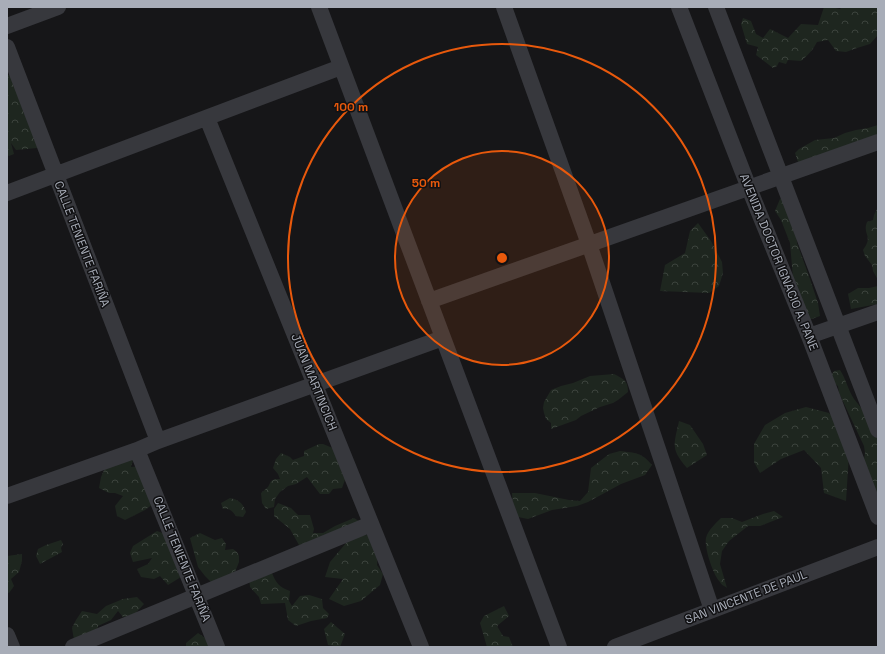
<svg xmlns="http://www.w3.org/2000/svg" width="885" height="654" viewBox="0 0 885 654" font-family="'Space Grotesk',sans-serif">
<defs>
<pattern id="forest-crowns" width="20" height="18" patternUnits="userSpaceOnUse"><rect width="20" height="18" fill="#1e261f"/><path d="M2 6a3 3 0 1 1 6 0M12 15a3 3 0 1 1 6 0" fill="none" stroke="#3c433d"/></pattern>
</defs>
<rect width="100%" height="100%" fill="#161618"/>
<!-- forest -->
<path fill="url(#forest-crowns)" d="M824 7H831L840 9 842 7H878V14L877 15 878 35 870 44 857 48 846 52 836 51 828 40 817 42C813 50 808 55 801 61L788 60 786 64 779 62 777 66 773 68 756 55 758 47 747 44 741 24 743 18 751 21 756 34 763 38 770 29 788 38 801 24 818 25Z
M10 74 46 139 37 148 16 150 11 143 14 154 9 156 7 155V76Z
M878 125V139L799 165 795 153 799 149 815 140 834 138 845 133 856 130 868 128Z
M791 193 795 219 797 243 810 279 818 303 820 316 809 320 795 301 790 243 781 220 775 211 780 199Z
M878 207V280L873 271 872 265 865 256 863 250C874 235 862 235 867 222L873 220 874 215Z
M698 223 711 241 722 262 723 273 719 286 709 293 660 291 665 265 685 253 690 231Z
M878 286V304L851 309 848 294 858 288H869Z
M840 370C846 379 848 390 854 399L878 429V509L863 466 865 453 864 446 839 393 838 386 832 382 831 376 834 371Z
M614 374C624 379 628 381 628 392L618 400 613 403 600 407 581 416 576 420 551 429V423L546 419 544 413 543 408 544 402 551 390 561 386 573 383 590 376Z
M806 407 829 413 846 428 849 453 846 501 824 493 821 468 804 450 781 459 760 473 754 462V444L765 425 785 413Z
M679 421 690 425 703 444 707 455 687 468C670 448 674 445 679 421Z
M319 444H323L335 449 346 477 342 488 333 489 329 494H320L307 477 296 484 288 486 280 492 275 499 274 507 266 509 262 503 261 493 268 487 271 481 275 479H280L278 474 273 468 276 459 281 453 290 457 293 460 304 456V451Z
M620 451C636 453 641 452 652 465L645 475 621 484 588 502 577 506 552 510 528 519 518 517 513 507 512 493H535L569 500 580 501 588 492 591 468 609 454Z
M130 455 133 460 131 467 140 466 153 504 145 510 125 520 117 516 115 506 123 496 115 493H109L99 488 101 477 105 468Z
M230 498C239 500 243 503 246 512L243 517 236 516C232 511 230 508 223 509L221 503Z
M278 503 291 508 298 515H310L314 529 313 533H323L335 526 354 518 362 523 307 548 299 545 290 529 274 516V509Z
M774 511 783 517 760 526H748L729 541 722 551 720 564 727 588C725 586 721 585 720 582 713 575 704 547 706 538 708 530 716 523 721 518H732L742 522 763 514Z
M157 531 168 535 181 577 168 585 160 576 154 579 141 577 137 569 148 564 152 558 133 562 130 553 133 546Z
M200 533 215 540 222 538 226 544 225 550 233 549 237 552 239 556V562L235 572 213 584 205 576 198 567 190 538Z
M369 535 378 551 377 565 383 574 380 585 361 601 344 606 329 599 343 579 325 577 330 562 352 536Z
M61 540 63 544 61 548 62 552 40 564 36 556 38 549 46 545Z
M22 554V561L19 572 11 579 14 586 9 593 7 592V556Z
M272 573C276 583 279 587 290 591L289 601 292 606 300 596 309 595 322 599 323 608 329 614 327 618 311 621 296 626 288 620 285 603 261 604 259 597 250 587 249 578Z
M137 597 144 604 134 615 123 617 118 611 111 620 98 626 97 632 74 640 72 628 76 620 82 611 97 614 106 606 123 599Z
M504 606 509 616 497 626 503 636 509 637 513 647H487L480 623 484 616Z
M331 622 345 634 340 647 328 645 324 629Z
M198 633 217 646V647H186V643Z"/>
<g fill="none" stroke-linecap="round" stroke-linejoin="round">
<!-- minor -->
<path stroke="#37383d" stroke-width="16" d="M319 7 559 647
M504 7 589 244 712 610
M679 7 749 188 809 336 878 517
M716 7 878 430
M7 26 58 7
M7 47 158 441
M207 118 421 647
M7 193 341 67
M429 301 878 142
M809 336 878 312
M137 450 217 647
M7 496 137 450 158 441 443 338
M7 635 12 647
M73 647 371 524
M615 647 878 547"/>
</g>
<!-- distance rings -->
<circle cx="502" cy="258" r="107" fill="#e8590c" fill-opacity=".12"/>
<g fill="none" stroke="#e8590c" stroke-width="2">
<circle cx="502" cy="258" r="107"/>
<circle cx="502" cy="258" r="214"/>
</g>
<g text-anchor="middle" stroke-width="3" stroke-linejoin="round" paint-order="stroke">
<!-- street labels -->
<g font-size="12" fill="#a8adb8" stroke="#111113">
<text transform="translate(82 244) rotate(69)" y="4">CALLE TENIENTE FARIÑA</text>
<text transform="translate(779 262) rotate(68)" y="4">AVENIDA DOCTOR IGNACIO A. PANE</text>
<text transform="translate(314 382) rotate(68)" y="4">JUAN MARTINCICH</text>
<text transform="translate(182 559) rotate(68)" y="4">CALLE TENIENTE FARIÑA</text>
<text transform="translate(746 597) rotate(-21)" y="4">SAN VINCENTE DE PAUL</text>
</g>
</g>
<circle cx="502" cy="258" r="6" fill="#e8590c" stroke="#111113" stroke-width="2"/>
<g font-size="12" text-anchor="middle" font-weight="bold" fill="#e8590c" stroke="#111113" stroke-width="3" stroke-linejoin="round" paint-order="stroke">
<text x="351" y="111">100 m</text>
<text x="426" y="187">50 m</text>
</g>
<!-- border -->
<rect width="885" height="654" fill="none" stroke="#a8adb8" stroke-width="16"/>
</svg>
